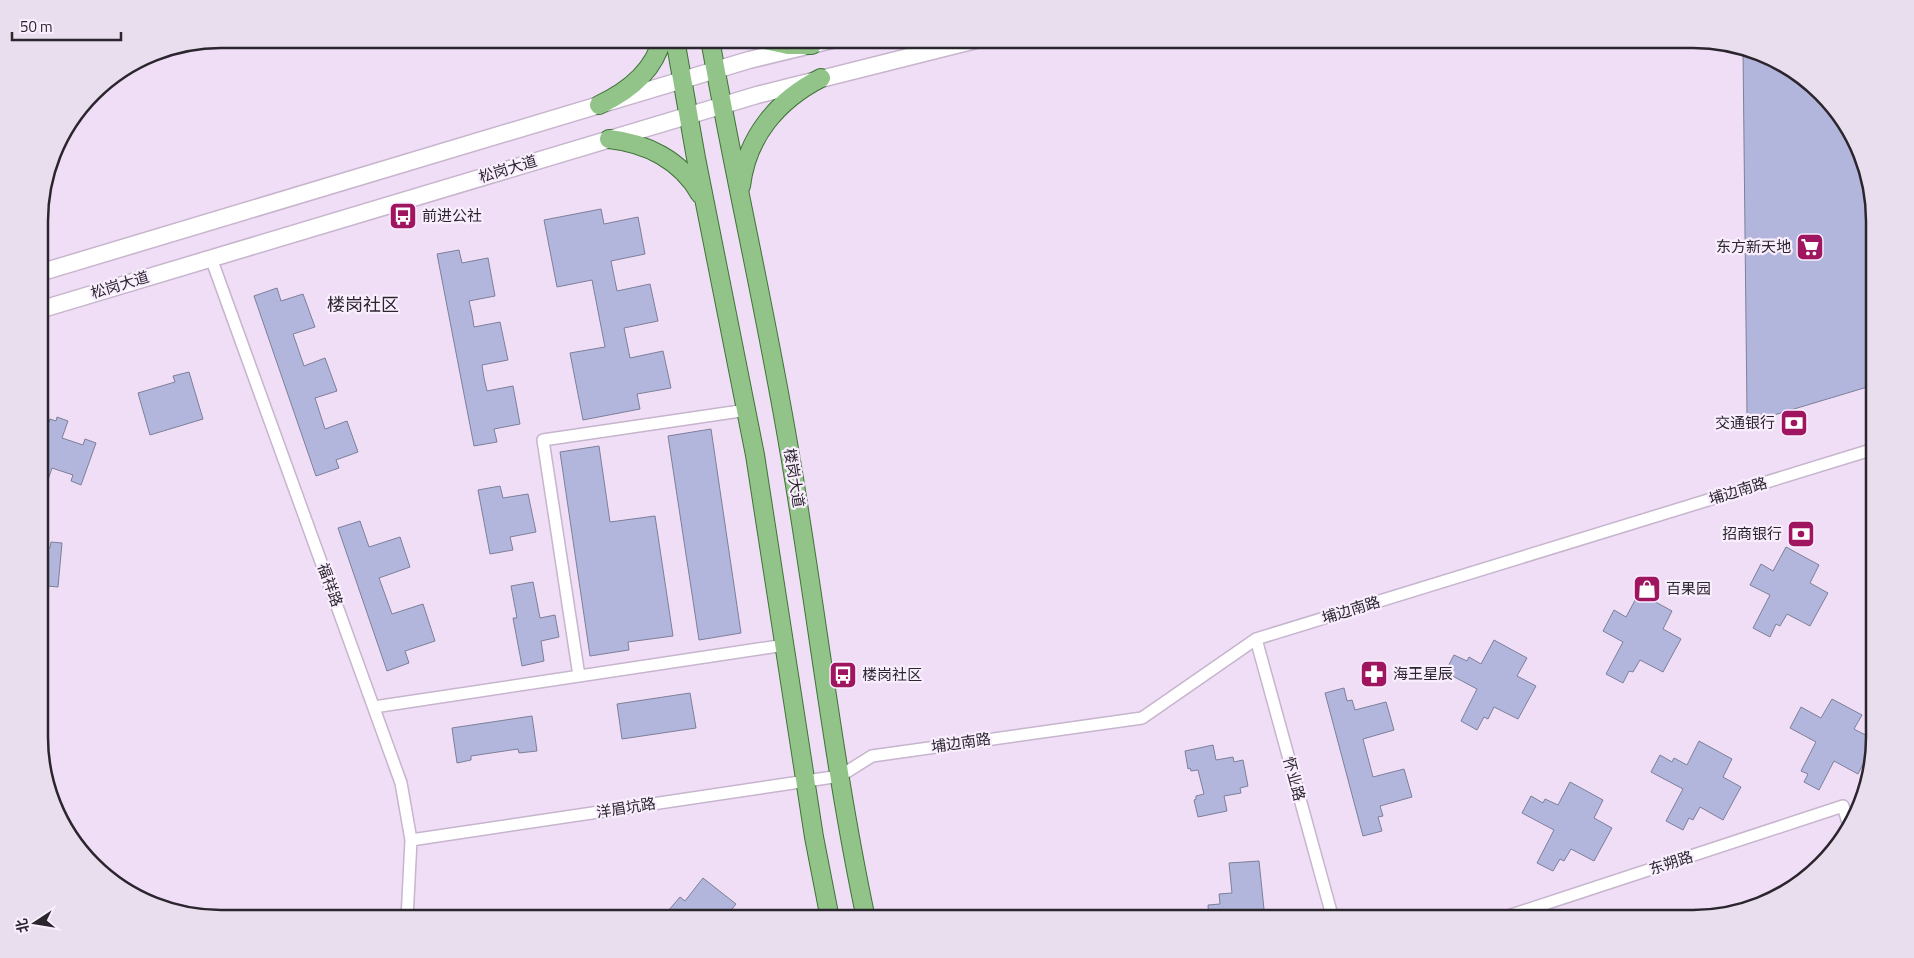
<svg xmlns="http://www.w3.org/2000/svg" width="1914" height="958" viewBox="0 0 1914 958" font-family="'Titillium Web','Noto Sans SC',sans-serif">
<rect width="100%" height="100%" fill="#f0def7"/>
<!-- building -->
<path fill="#b3b6dc" stroke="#7d7f99" d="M1743 50 1774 57 1838 110 1874 197V385L1754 421 1749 419 1747 413Z
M601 209 604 224 638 217 645 254 611 261 617 291 650 284 658 321 624 328 630 358 663 351 671 388 637 394 640 409 583 420 570 353 605 347 592 280 557 287 544 220Z
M459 250 462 263 488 258 495 296 469 301 472 314 474 327 500 322 508 360 482 365 484 378 487 391 513 386 520 424 494 429 497 442 474 446 437 254Z
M277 288 281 301 303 294 315 327 293 334 304 366 325 358 337 391 315 398 325 429 347 421 358 452 336 460 339 468 316 476 254 296Z
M189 372 203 419 150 435 138 393 175 382 173 376Z
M57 417 68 421 62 438 83 445 85 439 96 443 81 485 71 481 73 475 52 468 42 497H40V448L50 419 56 421Z
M711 429 741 633 699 640 668 436Z
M599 446 610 522 655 516 673 636 628 642 629 650 590 656 560 452Z
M500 486 503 498 528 494 536 532 510 537 513 550 490 554 478 490Z
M360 521 369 547 400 537 410 567 379 578 392 614 423 604 435 641 405 651 409 663 387 671 338 528Z
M51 542 62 543 58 587 47 586 48 580H40V551H43V547L50 548Z
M1786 547 1819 565 1810 583 1828 593 1810 626 1787 614 1780 626 1776 624 1770 637 1753 628 1770 595 1750 585 1761 564 1773 571Z
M533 582 540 618 555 615 559 637 541 641 544 661 522 666 513 618H517L511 586Z
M1639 593 1672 611 1663 629 1681 639 1663 672 1640 660 1633 672 1629 671 1623 683 1606 674 1623 642 1603 631 1614 610 1626 617Z
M1494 640 1527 658 1517 676 1536 686 1518 719 1494 707 1488 719 1484 717 1477 730 1461 721 1477 689 1445 672 1454 655 1467 661 1469 657 1481 664Z
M1344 688 1347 701 1352 700 1355 710 1386 702 1394 730 1363 739 1373 777 1404 769 1412 797 1380 806 1383 816 1378 817 1382 831 1363 836 1325 693Z
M690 693 696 728 622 739 617 704Z
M1832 699 1862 715 1854 729 1875 740 1858 774 1834 761 1819 790 1804 782 1808 774 1801 771 1816 742 1790 728 1801 707 1821 718Z
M532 716 537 751 519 753 518 749 471 756V760L457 763 452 728Z
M1699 741 1732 759 1723 777 1741 787 1723 820 1700 807 1693 820 1689 818 1683 830 1666 821 1683 789 1651 772 1660 755 1672 762 1674 758 1687 765Z
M1213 745 1216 760 1233 757 1234 762 1243 760 1248 786 1240 788 1241 793 1224 796 1227 811 1198 817 1194 800 1196 799V796L1204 794 1198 770 1191 771 1190 768 1188 769 1185 751Z
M1570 782 1603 800 1594 818 1612 828 1594 861 1571 849 1564 861 1560 859 1553 871 1537 863 1554 830 1522 813 1531 796 1543 803 1545 799 1558 805Z
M1259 861 1265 919H1209L1208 905 1220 904 1219 894 1232 893 1229 863Z
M703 878 736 904 724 919H678L668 911 680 897 685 901Z"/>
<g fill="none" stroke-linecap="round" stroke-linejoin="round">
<!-- street casing -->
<g stroke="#c6b5cd" stroke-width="14">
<path id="street" d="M211 258 401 783 411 840 407 919
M1256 639 1333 919
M579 676 543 440 747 410
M374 707 785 645
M411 840 840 776 872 756 1142 718 1256 639 1874 449
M1499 919 1843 806 1849 826"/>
</g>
<!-- secondary casing -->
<g stroke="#c6b5cd" stroke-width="19">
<path id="secondary" d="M39 273 749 60 836 39
M39 310 757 95 980 39"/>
</g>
<!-- primary casing -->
<g stroke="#3f7337" stroke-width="20">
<path id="primary" d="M675 39 696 158 755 455 814 837 830 919
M710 39C734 176 766 312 789 449 816 605 833 764 866 919
M761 39 788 45H812
M599 105C627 92 654 71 662 39
M609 139C646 143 681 160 700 194
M741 186C747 136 778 100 821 78"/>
</g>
<!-- street -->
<use href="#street" stroke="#fff" stroke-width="11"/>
<!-- secondary -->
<use href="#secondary" stroke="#fff" stroke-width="16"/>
<!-- primary -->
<use href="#primary" stroke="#92c48a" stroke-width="18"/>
</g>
<!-- icons -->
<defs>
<g id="bus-square" transform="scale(1.4375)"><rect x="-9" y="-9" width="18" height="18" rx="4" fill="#a01560" stroke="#f9eefe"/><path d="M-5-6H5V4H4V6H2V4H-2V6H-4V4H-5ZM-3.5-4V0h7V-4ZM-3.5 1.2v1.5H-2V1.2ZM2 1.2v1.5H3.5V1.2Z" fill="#fff"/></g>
<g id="supermarket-square" transform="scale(1.4375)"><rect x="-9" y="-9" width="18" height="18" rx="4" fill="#a01560" stroke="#f9eefe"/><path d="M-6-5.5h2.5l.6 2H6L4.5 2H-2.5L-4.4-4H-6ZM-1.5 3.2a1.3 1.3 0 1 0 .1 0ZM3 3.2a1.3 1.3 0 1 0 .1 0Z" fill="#fff"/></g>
<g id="bank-square" transform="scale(1.4375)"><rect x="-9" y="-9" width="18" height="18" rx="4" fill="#a01560" stroke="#f9eefe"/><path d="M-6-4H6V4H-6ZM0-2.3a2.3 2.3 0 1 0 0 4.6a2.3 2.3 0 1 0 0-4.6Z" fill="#fff"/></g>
<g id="shop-square" transform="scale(1.4375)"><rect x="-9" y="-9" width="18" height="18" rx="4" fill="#a01560" stroke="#f9eefe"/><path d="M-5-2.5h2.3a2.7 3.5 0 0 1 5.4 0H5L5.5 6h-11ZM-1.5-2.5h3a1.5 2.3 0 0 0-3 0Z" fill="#fff"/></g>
<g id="pharmacy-square" transform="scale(1.4375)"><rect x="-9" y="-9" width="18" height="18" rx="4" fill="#a01560" stroke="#f9eefe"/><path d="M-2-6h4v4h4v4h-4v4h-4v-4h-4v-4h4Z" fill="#fff"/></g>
</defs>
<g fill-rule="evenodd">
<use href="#bus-square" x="403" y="216"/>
<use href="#supermarket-square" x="1810" y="247"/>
<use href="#bank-square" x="1794" y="423"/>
<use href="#bank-square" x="1801" y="534"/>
<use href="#shop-square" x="1647" y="589"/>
<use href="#pharmacy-square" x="1374" y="674"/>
<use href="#bus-square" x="843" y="675"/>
</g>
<g text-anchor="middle" stroke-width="4.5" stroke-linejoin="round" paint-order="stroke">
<!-- street labels -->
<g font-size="15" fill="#2b252e" stroke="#f9eefe">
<text transform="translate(508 169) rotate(-17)" y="5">松岗大道</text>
<text transform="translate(120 285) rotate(-17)" y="5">松岗大道</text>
<text transform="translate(794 478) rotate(81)" y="5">楼岗大道</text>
<text transform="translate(1738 491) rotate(-17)" y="5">埔边南路</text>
<text transform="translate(330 585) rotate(70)" y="5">福祥路</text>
<text transform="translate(1351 610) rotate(-17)" y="5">埔边南路</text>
<text transform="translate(961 743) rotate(-8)" y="5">埔边南路</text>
<text transform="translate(1294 779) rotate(75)" y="5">怀业路</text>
<text transform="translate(626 808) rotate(-9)" y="5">洋眉坑路</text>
<text transform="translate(1671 863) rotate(-18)" y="5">东朔路</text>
</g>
<!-- poi labels -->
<g font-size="15" fill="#2b252e" stroke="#f9eefe" text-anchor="start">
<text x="422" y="221">前进公社</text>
<text x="1791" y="252" text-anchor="end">东方新天地</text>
<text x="1775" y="428" text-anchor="end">交通银行</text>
<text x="1782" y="539" text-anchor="end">招商银行</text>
<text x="1666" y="594">百果园</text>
<text x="1393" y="679">海王星辰</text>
<text x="862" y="680">楼岗社区</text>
</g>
<!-- quarter labels -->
<g font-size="18" fill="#2b252e" stroke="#f9eefe">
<text x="363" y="311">楼岗社区</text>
</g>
</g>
<!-- crop -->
<path d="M0 0H1914V958H0ZM221 48H1693A173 173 0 0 1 1866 221V737A173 173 0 0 1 1693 910H221A173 173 0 0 1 48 737V221A173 173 0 0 1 221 48Z" fill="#e9deed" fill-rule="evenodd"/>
<path fill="none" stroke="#2b252e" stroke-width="2.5" d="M221 48H1693A173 173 0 0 1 1866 221V737A173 173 0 0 1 1693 910H221A173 173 0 0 1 48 737V221A173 173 0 0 1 221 48Z"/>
<!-- north arrow -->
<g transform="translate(35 923) rotate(258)" stroke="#f9eefe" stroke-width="4" paint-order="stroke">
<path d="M0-4L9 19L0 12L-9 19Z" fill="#2b252e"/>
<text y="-8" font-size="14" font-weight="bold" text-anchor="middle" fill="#2b252e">北</text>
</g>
<!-- scale -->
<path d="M12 32v8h109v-8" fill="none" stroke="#2b252e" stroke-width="2.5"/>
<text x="20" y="32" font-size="15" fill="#2b252e" stroke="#f9eefe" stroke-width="4" paint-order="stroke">50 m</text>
</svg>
